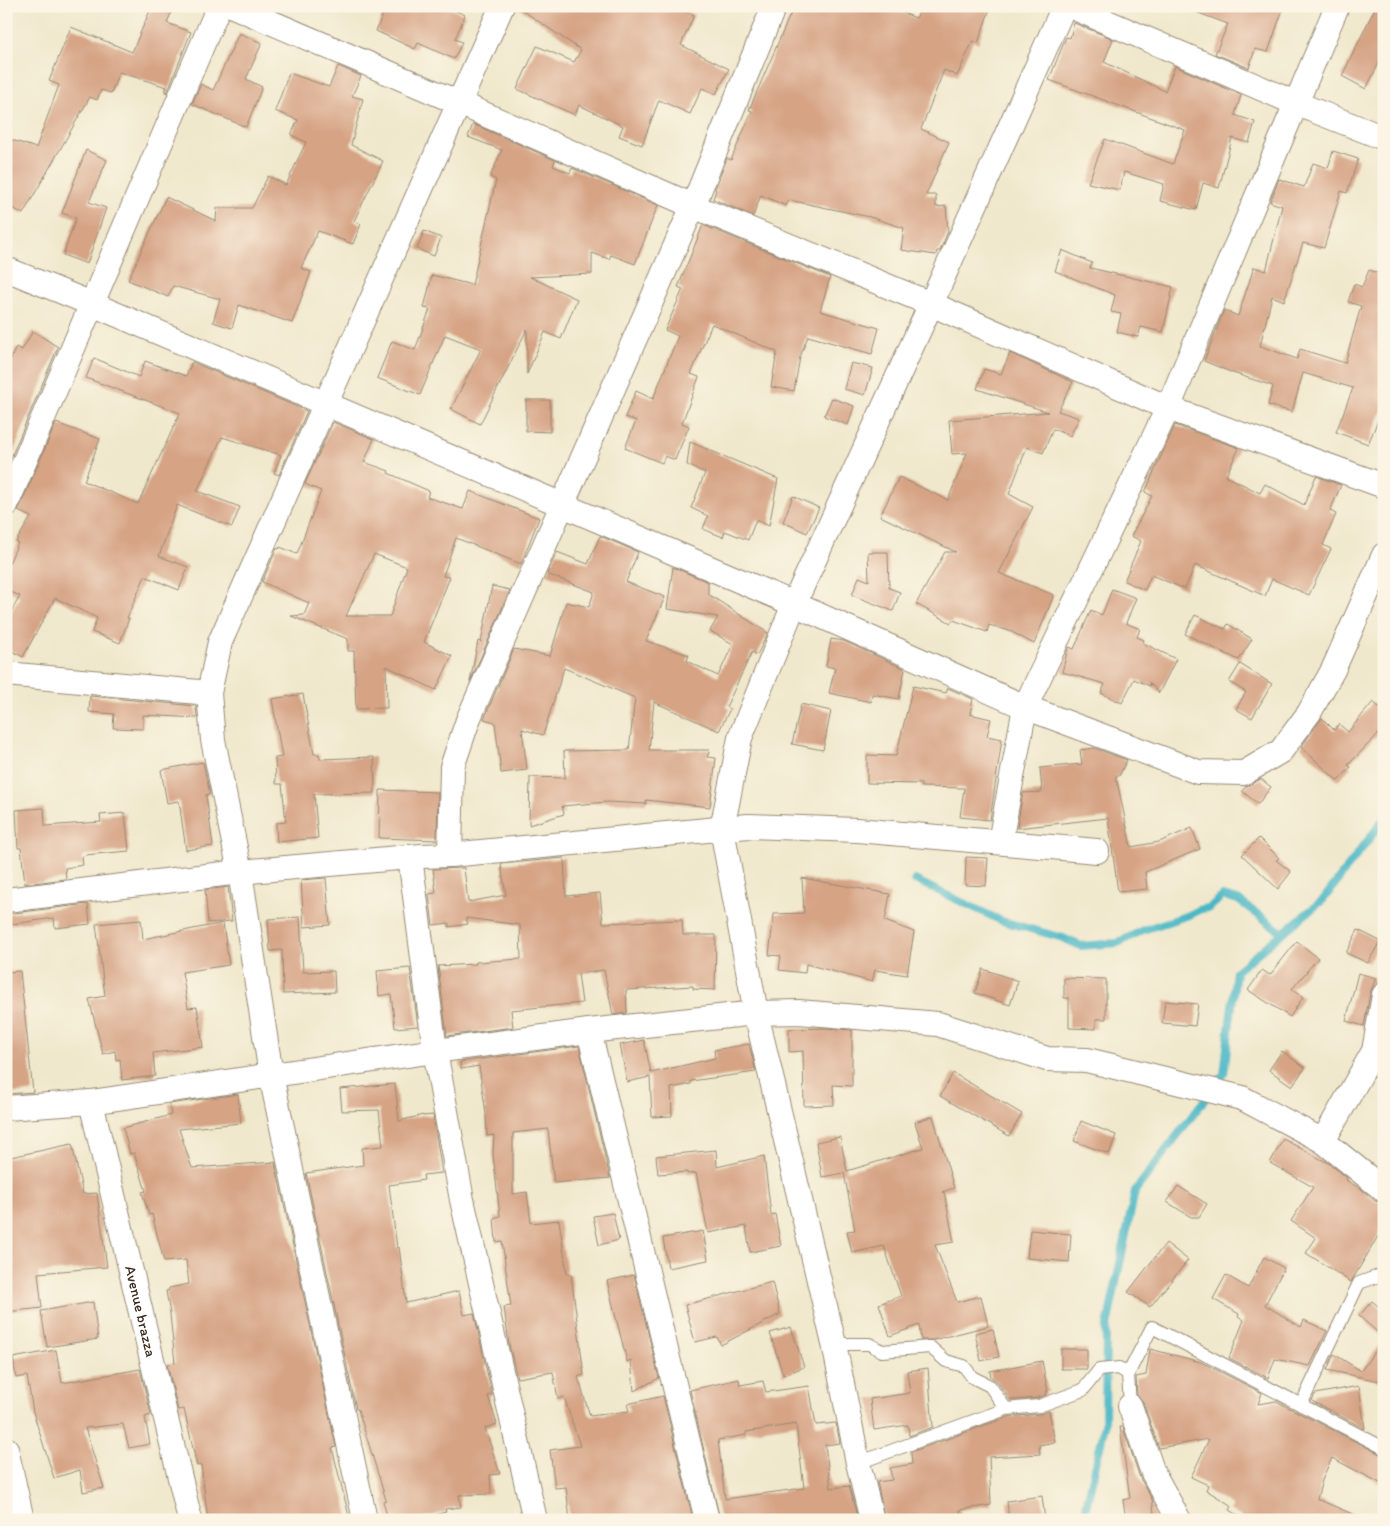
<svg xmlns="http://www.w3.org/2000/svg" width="1390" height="1526" viewBox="0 0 1390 1526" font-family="Itim,sans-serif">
<rect width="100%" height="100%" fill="#fcf5e5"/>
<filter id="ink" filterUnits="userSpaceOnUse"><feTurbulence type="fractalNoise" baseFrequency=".02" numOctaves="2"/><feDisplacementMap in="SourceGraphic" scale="10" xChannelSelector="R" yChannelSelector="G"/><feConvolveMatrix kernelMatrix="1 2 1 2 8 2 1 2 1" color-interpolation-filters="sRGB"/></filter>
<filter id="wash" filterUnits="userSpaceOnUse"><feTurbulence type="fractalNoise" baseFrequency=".0096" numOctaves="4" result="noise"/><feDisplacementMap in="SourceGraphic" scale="20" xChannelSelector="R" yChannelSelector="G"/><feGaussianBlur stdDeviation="1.12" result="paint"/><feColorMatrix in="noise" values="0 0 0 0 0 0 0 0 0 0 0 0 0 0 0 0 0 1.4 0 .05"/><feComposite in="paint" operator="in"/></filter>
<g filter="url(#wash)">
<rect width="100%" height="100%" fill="#f0e8cc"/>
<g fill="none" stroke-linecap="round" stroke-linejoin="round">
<!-- stream -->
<path stroke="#4bb8c6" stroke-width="8" d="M915 880 1002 921 1063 938 1081 946 1118 943 1143 930 1189 915 1201 909 1209 908 1223 896 1238 900 1283 933
M1083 1520 1105 1425 1106 1331 1135 1191 1224 1074 1236 971 1323 900 1384 819"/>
</g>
<g id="blocks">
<!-- building -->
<path fill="#d6a384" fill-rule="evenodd" d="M152 6H174L167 23 191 32 167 93 165 92 167 87 119 72 111 93 101 90 97 100 90 97 23 214 6 204V138L36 148 59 85 49 81 71 27 132 52Z
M386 6H446L465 15 455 39 462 42 454 59 418 43 415 49 376 31Z
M516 6H676L694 15 681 45 729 69 716 94 702 88 690 114 659 100 642 145 619 136 623 126 579 105 575 115 517 89 537 46 574 62 581 50Z
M794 6H886L916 18 923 6H991L978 43 973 41 957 76 944 70 921 129 949 142 926 195H936V207L946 206 948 231 940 251H937L936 255 901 250 904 228 870 217 789 200 786 206 761 195 753 216 713 199 716 190 715 189 727 158 731 160 752 111 749 110Z
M1186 6H1284L1268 52 1255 49 1249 68 1215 54 1228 24 1185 8Z
M1376 6H1384V53L1366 89 1342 76Z
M1074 23 1113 39 1104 62 1165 91 1175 66 1241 95 1235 115 1255 122 1249 143 1232 138 1219 188 1203 183 1196 210 1160 201 1164 184 1124 172 1120 190 1088 183 1105 139 1173 164 1185 130 1049 80 1066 37 1070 38Z
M239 33 262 43 246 79 262 87 246 127 192 104 201 84 213 90 214 88Z
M338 66 361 76 352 96 363 99 351 145 383 161 354 221 361 224 353 244 318 231 301 268 311 272 292 323 239 305 232 328 213 322 220 299 173 286 168 297 128 280 166 197 216 221 217 208H252L268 176 286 185 306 142 291 135 298 120 275 111 289 73 329 87Z
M473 124 555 160 553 166 570 173 572 168 658 205 635 264 611 255 609 259 592 253V274L530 277 577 299 561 339 545 332 527 374V329L480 424 451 409 481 349 445 335 420 395 377 378 392 341 415 350 430 309 424 308 432 275 472 285 496 180 490 177 502 150 468 137Z
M86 150 107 160 89 202 106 208 87 264 63 255 76 218 62 213Z
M1333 151 1358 159 1347 193 1341 191 1324 248 1303 243 1284 301 1272 296 1260 346 1297 359 1300 349 1345 363 1361 306 1348 302 1354 284 1362 287 1369 270 1384 275V406L1368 444 1336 432 1353 388 1303 373 1292 412 1268 405 1273 386 1233 373 1204 361 1224 310 1238 316 1254 267 1266 271 1282 206 1270 202 1279 179 1304 187 1313 163 1328 168Z
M703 225 830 277 820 311 879 328 872 354 808 336 800 357 794 391 771 387 777 352 712 324 691 374 699 377 682 423 689 426 675 460 665 456 662 463 625 448 636 421 625 417 636 391 653 399 678 336 665 330 683 289 678 287Z
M424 231 441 238 434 256 417 249Z
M1062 250 1092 263 1090 268 1173 287 1163 332 1141 327 1138 337 1117 332 1121 314 1111 312 1115 295 1055 271Z
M33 331 58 347 6 469V370L16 347 22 350Z
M1010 353 1073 382 1058 411 1079 418 1070 436 1053 429 1043 453 1027 447 1009 494 1033 507 999 573 1054 595 1034 644 1010 631 989 625 987 632 953 620 951 623 916 604 945 552H956L880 516 899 477 948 500 967 453 952 454 949 420 1048 412 977 389 984 369 1001 374Z
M94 358 139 377 145 361 186 376 192 362 307 411 279 475 274 473 281 455 222 437 197 491 240 507 232 527 177 505 159 556 188 567 179 590 145 576 127 618H129L120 643 92 632 97 618 55 598 23 657 6 648V621L20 596 6 590V570L18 543 16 542 31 517 18 511 56 423 100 439 84 481 138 504 180 413 86 378Z
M851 363 873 368 865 395 844 389Z
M832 398 854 406 848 425 824 416Z
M526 400H550V432L526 431Z
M333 422 374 439 364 462 389 471 388 473 429 491 427 497 463 509 470 491 539 518 521 564 456 538 443 576 450 577 424 642 452 656 436 690 386 666 387 708 356 709 354 651H348V639L291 616 304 615 309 603 262 582 277 548 279 549 280 547 297 554 321 491 305 484ZM374 554 407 567 390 616H346Z
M1175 425 1239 448 1226 476 1260 493 1265 484 1304 505 1316 476 1341 485 1330 511 1336 514 1323 545 1331 549 1309 595 1272 579 1265 596 1195 565 1185 589 1151 575 1145 590 1124 581 1141 541 1131 536 1152 496 1145 492Z
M690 442 778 479 769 526 756 520 748 540 725 531 723 537 703 529 708 516 691 508 705 473 687 465Z
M793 496 819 508 807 533 783 522Z
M600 536 638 552 626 582 665 597 646 641 689 655 687 661 718 676 733 644 710 631 718 617 667 609 673 567 708 582V594L768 633 757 655 752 652 726 707 730 709 719 731 654 702 649 750H710L707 757 716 758 710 807 646 800V804L607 802 562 806 564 814 529 825 530 777 565 778 564 751 629 750 635 698 564 668 543 735 522 729 527 770 501 773 495 722 484 719 514 649 550 656 566 602 589 607 594 592 547 574 557 552 588 564Z
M868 552H888L889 588 900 592 893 611 852 595 859 577 869 581Z
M492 586 510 590 470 682 478 641 481 642Z
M1112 589 1136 598 1126 623 1140 629 1137 637 1144 640 1143 643 1176 659 1159 693 1149 682 1150 686 1134 679 1122 703 1101 693 1105 684 1062 672 1068 649 1069 647 1074 649 1091 610 1102 615Z
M1195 615 1225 629 1228 624 1252 639 1239 660 1185 634Z
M831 639 844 641 905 669 899 699 872 694 871 702 829 693 835 668 826 666Z
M1240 664 1272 684 1252 718 1236 709 1246 692 1229 682Z
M913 686 946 693 948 688 973 699 970 714 991 719 987 736 1002 739 990 820 960 817 964 788 921 787V784L867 783V755L896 756Z
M303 694 314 754H319L320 759 374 757 375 793 314 794 318 838 277 842 276 823 286 822 282 784H276L275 758 282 757 272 699Z
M90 696 196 706 197 718 143 715V729L113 728 114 714 89 712Z
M1373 702 1384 711V728L1348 765 1351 767 1338 781 1301 747 1322 718 1334 730 1339 724 1348 732Z
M801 704 831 711 823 750 792 744Z
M1094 748 1127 760 1119 776H1116V782L1117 781 1131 847 1159 842 1192 828 1200 849 1145 872 1147 889 1118 892 1108 818 1017 828 1023 793 1042 792 1040 768 1082 764 1080 750Z
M203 762 210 794 206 795 213 846 186 850 179 801 167 803 161 770Z
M1261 779 1271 787 1258 804 1242 791 1246 786Z
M380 790 438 792 437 840 379 838Z
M44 808 45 826 101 822 100 815 125 813 129 851 85 855 82 857 83 865 65 868 66 879 25 884 21 848H18L16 810Z
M1259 838 1279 858 1276 860 1291 872 1278 889 1242 855Z
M966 857 988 858 986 886 965 885Z
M564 858 566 896 600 893 603 923 682 920 683 935H716L715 990 693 989V986L626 990 627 1013 613 1015 604 970 578 974 582 1003 511 1010 513 1027 447 1036 438 966 476 964V962L521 959 520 925 466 918 468 924 449 927V923L433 925 429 894 436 893 433 869 464 868 468 902 506 895 501 864Z
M326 878 330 925 304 927 301 880Z
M802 878 890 894 885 921 914 932 907 975 875 970 872 982 806 964 805 973 779 970 781 956 769 955 774 914 804 913Z
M228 887 232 921 208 923 205 890Z
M88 904 90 924 55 928 54 918 6 925V914Z
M300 917 303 972 334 971 335 992 283 994 282 950 270 951 268 919Z
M141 920 143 939 223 923 229 965 182 972 188 1008 197 1007 203 1047 153 1053 155 1076 122 1080 120 1059 116 1060 115 1051 103 1054 89 999 105 996 96 924Z
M1358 930 1380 941 1368 963 1346 953Z
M1297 941 1318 958 1292 989 1303 997 1290 1017 1248 990 1262 970 1270 975Z
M410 968 418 1026 395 1028 391 994 379 996 377 971Z
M983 969 1018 981 1010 1005 975 993Z
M20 971 33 1092 6 1094V972Z
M1358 973 1376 978 1370 993 1364 1026 1346 1021Z
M1064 978 1106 979V1019H1096V1029L1069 1028V998H1064Z
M1165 1001 1198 1004 1195 1026 1162 1023Z
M825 1028 852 1030V1086L833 1085 834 1105 804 1106 803 1051 789 1052V1029Z
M644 1040 651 1073 715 1058 714 1050 749 1044 756 1072 691 1081V1084L671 1088 672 1116 652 1117 650 1077 627 1082 620 1045Z
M579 1046 610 1178 554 1183 548 1129 513 1133V1194L527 1192 531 1223 559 1220 567 1274H571L584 1375 578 1377 590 1416 629 1411 627 1404 663 1396 693 1520H570L566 1487 555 1488 550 1450 580 1446 564 1397 558 1399 553 1372 517 1378 509 1344 504 1307 511 1306 502 1241 496 1242 494 1218 500 1216 493 1154 494 1135 487 1136 486 1114 479 1066 461 1069 460 1062Z
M1282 1051 1305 1068 1292 1086 1269 1070Z
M953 1073 1022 1114 1009 1136 940 1096Z
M395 1084 399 1121 423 1115V1116L433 1115 442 1173 423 1175 424 1180 389 1185 397 1248 399 1247 406 1303 459 1291 464 1315 474 1313 492 1395 488 1396 497 1424 485 1428 500 1474 490 1475 491 1494 459 1495 461 1507 445 1509 446 1512 416 1520H388L383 1501 386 1500 358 1409H356L306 1173 363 1165 362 1148 383 1146 379 1110 342 1111 340 1089Z
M238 1094 241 1123 179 1129 192 1168 275 1162 336 1447 332 1448 350 1520H208L201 1465 197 1466 184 1409 178 1410 167 1364 175 1363 170 1314 166 1291 169 1290V1288L189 1284 186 1260 164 1262 152 1214 149 1215 142 1192 146 1191 134 1153 130 1154 123 1128 171 1115 169 1104Z
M933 1116 954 1188 942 1192H944L954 1242 935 1245 957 1302 981 1296 988 1326 933 1340H921L919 1325 890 1336 879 1304 901 1296 884 1246 852 1253 847 1231 855 1230 844 1173 822 1177 816 1142 840 1137 847 1171 923 1148 915 1122Z
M1081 1121 1116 1135 1109 1154 1074 1141Z
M1283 1139 1330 1164 1347 1178 1346 1180 1361 1189 1375 1201 1384 1203V1226L1351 1282 1306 1253 1316 1238 1291 1221 1313 1187 1270 1163Z
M72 1144 83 1194 97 1193 107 1267 38 1273 42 1308 6 1312V1158Z
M716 1150 717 1167 764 1156 771 1215 775 1214 781 1246 750 1252 746 1226 708 1233 696 1173 687 1174V1172L658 1174 656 1156Z
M1178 1186 1207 1204 1199 1217H1191L1167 1202Z
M613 1213 619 1240 599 1245 593 1216Z
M1030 1230 1071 1234 1069 1262 1027 1258Z
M703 1231 708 1260 668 1268 663 1238Z
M1166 1243 1188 1260 1150 1307 1128 1292Z
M1264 1257 1284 1268 1265 1305 1301 1327 1304 1320 1327 1331 1310 1366 1275 1359 1268 1378 1229 1358 1244 1320 1238 1316 1239 1314 1213 1299 1226 1275 1248 1288Z
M634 1275 659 1378 634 1391 631 1360 627 1362 607 1281Z
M772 1282 780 1314 721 1345 717 1337 695 1342 685 1305Z
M1372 1301 1384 1311V1338L1359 1316Z
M93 1302 98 1339 47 1347 41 1311Z
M791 1327 804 1367 783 1375 770 1333Z
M993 1329 999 1357 981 1361 975 1333Z
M1384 1338V1382L1327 1370 1334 1354 1361 1371Z
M1061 1349H1087V1369H1061Z
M1150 1349 1201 1362 1262 1393 1258 1404 1276 1401 1384 1456V1485L1332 1458 1323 1477 1317 1499 1367 1520H1246L1230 1510 1232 1506 1206 1490 1208 1485 1191 1477 1209 1439 1159 1448 1143 1402 1137 1395 1136 1377 1146 1375Z
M56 1350 62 1383 140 1369 151 1415 145 1417 150 1444 129 1448 123 1424 85 1428 104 1488 83 1492 80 1470 54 1478 33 1412 27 1376 16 1378 13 1358Z
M1042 1361 1048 1392H1045L1046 1395 1037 1398 1010 1400 997 1381 991 1377 990 1371Z
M928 1368 933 1427 909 1436 908 1425 874 1430 870 1399 910 1393 907 1371Z
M739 1379 740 1385 763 1381 766 1392 809 1386 816 1425 836 1423 840 1443 825 1445 831 1488 849 1486 858 1520H847L846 1517 825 1520H720L690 1390ZM796 1424 804 1488 725 1499 718 1440 746 1435V1432Z
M1359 1386 1365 1429 1312 1401 1315 1394Z
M1049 1411 1055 1442 1039 1445 1040 1454 989 1457 991 1505 960 1510 961 1520H885L877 1482 892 1480 890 1468 912 1464 911 1452 1008 1417 1040 1414Z
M1120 1427H1123L1140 1478 1152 1499 1155 1520H1126L1123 1500 1130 1498Z
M1042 1496 1045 1520H1009L1007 1501Z"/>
</g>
</g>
<g filter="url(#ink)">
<use href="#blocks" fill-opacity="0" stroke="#968975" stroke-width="1"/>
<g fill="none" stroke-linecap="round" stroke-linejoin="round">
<!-- lane casing -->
<g stroke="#968975" stroke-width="14">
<path id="lane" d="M834 1344H869L882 1351 930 1347 946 1361 964 1366 972 1377 990 1386 1006 1409 1039 1406 1083 1390 1099 1370 1119 1368 1128 1374 1130 1406
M1128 1374 1152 1327 1384 1448
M1301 1405 1359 1283 1384 1274
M858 1463 1006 1409"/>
</g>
<!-- street casing -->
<g stroke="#968975" stroke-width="26">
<g id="street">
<path d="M233 6 459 103 693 206 931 304 1168 408 1384 486"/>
<path d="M1070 6 1295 103 1384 138"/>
<path d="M6 269 92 304 794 604 1025 707 1198 772 1244 773 1281 751 1309 713 1333 670 1384 555"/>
<path d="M6 505 219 6"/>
<path d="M6 674 209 693"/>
<path d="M1000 842 1025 707 1168 408 1337 6"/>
<path d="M450 855 452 767 468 720 693 206 774 6"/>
<path d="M410 857 435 1051 462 1200 535 1520"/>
<path d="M6 900 240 872 421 856 450 855 748 826 857 830 1097 851"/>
<path d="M589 1031 707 1520"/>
<path id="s1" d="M91 1102 190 1520"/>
<path d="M6 1108 91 1102 435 1051 589 1031 756 1013 799 1012 938 1024 1047 1059 1087 1060 1242 1098 1323 1141 1384 1190"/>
<path d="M1323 1141 1374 1051 1384 995"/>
<path d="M1130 1406 1153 1473 1179 1520"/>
<path d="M6 1449 22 1520"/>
<path d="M365 1520 271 1075 240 872 213 740 209 693 220 642 502 6"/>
<path d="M872 1520 858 1463 834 1344 756 1013 722 829 740 738 794 604 931 304 1064 6"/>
</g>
</g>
<!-- lane -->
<use href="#lane" stroke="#fff" stroke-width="12"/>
<!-- street -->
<use href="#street" stroke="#fff" stroke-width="24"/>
</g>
</g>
<g text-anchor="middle" stroke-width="4" stroke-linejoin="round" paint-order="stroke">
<!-- street labels -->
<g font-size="15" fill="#3b2a1e" stroke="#fcf5e5">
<text dy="5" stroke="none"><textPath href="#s1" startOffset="215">Avenue brazza</textPath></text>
</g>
</g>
<!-- margin -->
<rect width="1390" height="1526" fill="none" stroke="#fcf5e5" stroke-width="25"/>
</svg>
